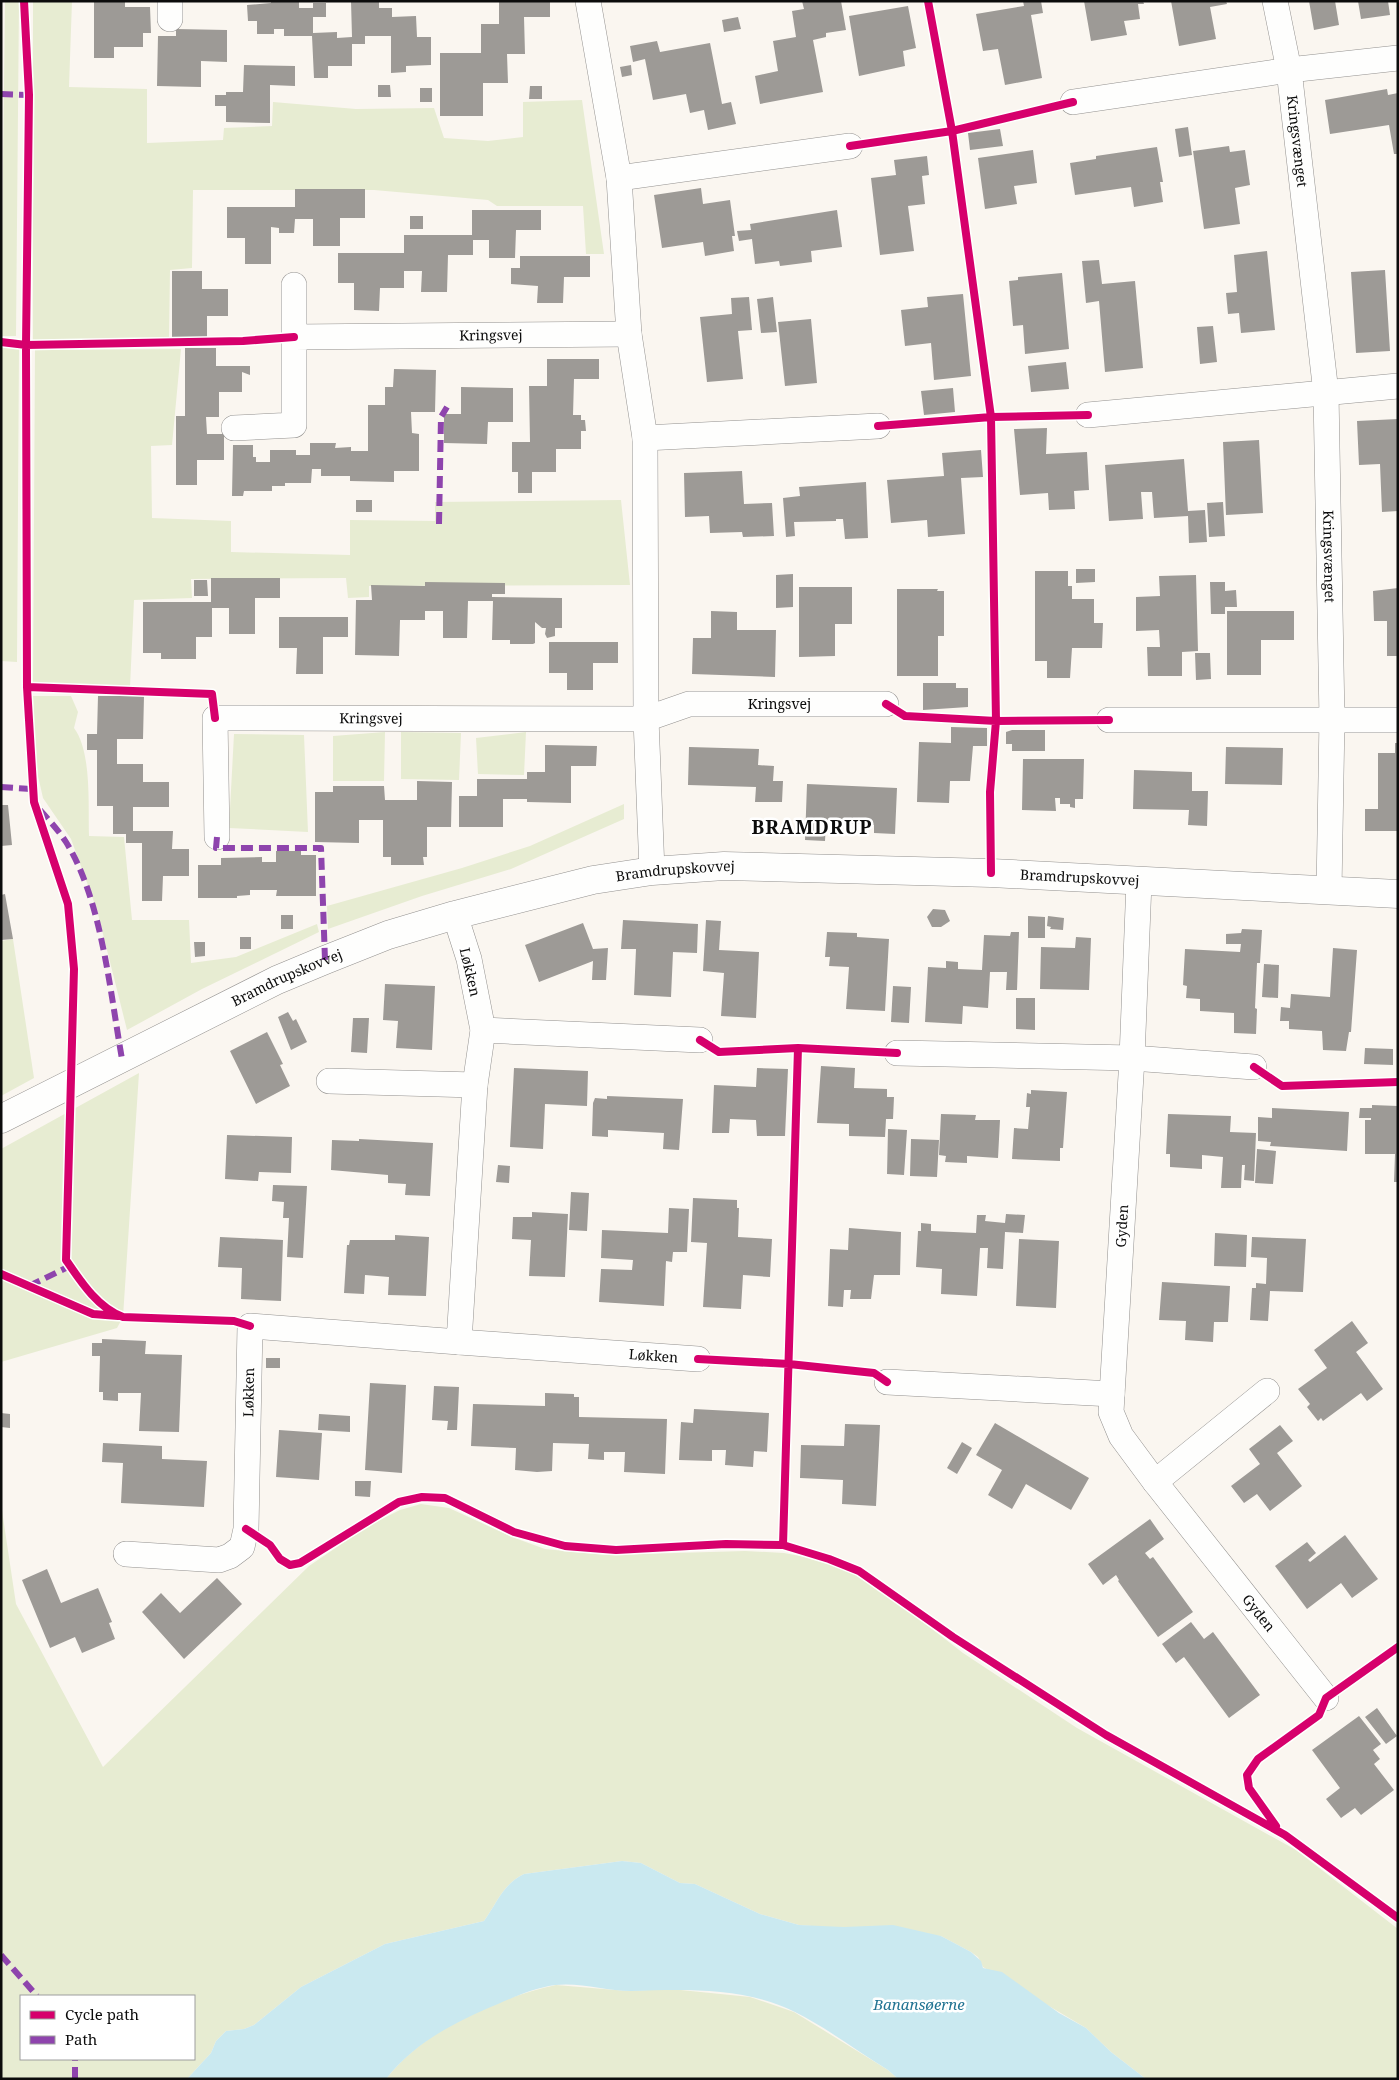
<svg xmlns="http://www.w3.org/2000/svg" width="1399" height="2080" viewBox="0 0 1399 2080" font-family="'Noto Serif',serif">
<rect width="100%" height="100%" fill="#faf6f0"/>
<!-- green -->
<path fill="#e7ecd2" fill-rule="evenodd" d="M5 1H19L16 336H1Z
M33 1H72L69 87 147 89V143L223 140 224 128 272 126 273 102 356 109 434 108 444 138 488 141 523 137V102L582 100 604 254H586L583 206H497L488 200 374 190H193L192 268 170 270 169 338 33 342Z
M1 347 19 348 17 662 1 661Z
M181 349 172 445 151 446 152 518 231 521V552L350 555V520L435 521V502L621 500 630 585 369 586V597L348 598 346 578 191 579 192 598 134 600 130 687 33 684 35 350Z
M33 696H71L78 712 74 728C92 752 88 806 89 836L124 837 132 920H189L191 963 236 957 317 924 319 932 202 989 127 1030 97 910 71 839 43 798 38 776 34 740Z
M385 732 384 781H333V736Z
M401 732 461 733 459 780 401 779Z
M526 732 524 775 478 774 476 738Z
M234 734 304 735 308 832 229 828Z
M624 804V819L511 869 422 896 328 929 327 906 462 868 530 846Z
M13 939 34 1078 1 1096V941Z
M139 1073 123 1317 117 1328 1 1362V1149Z
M1 1504 16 1604 103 1767 309 1566 368 1526 400 1510 421 1504 449 1508 512 1537 545 1549 605 1555 745 1551 784 1553 816 1559 856 1575 882 1590 963 1653 1077 1728 1296 1850 1398 1929V2079H1146L1111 2052 1086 2028 983 1967 978 1957 971 1952 941 1936 799 1925 760 1914 695 1884 680 1883 641 1863 622 1861 524 1874C503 1884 497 1903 484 1921L385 1944 301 1987 254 2025 244 2029 226 2031 216 2041 211 2053 187 2079H1ZM21 1996H194V2059H21Z
M556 1985 628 1991 671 1989 750 1997 794 2012 888 2070 898 2079H386C426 2028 494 1999 556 1985Z"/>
<!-- water -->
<path fill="#cae9f0" d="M622 1861 641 1863 680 1883 695 1884 760 1914 799 1925 844 1927 893 1925 941 1936 971 1952 981 1961 983 1968 1002 1972 1059 2013 1086 2028 1111 2052 1146 2079H898L888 2070C857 2051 827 2028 795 2012 746 1987 684 1989 631 1991 606 1991 580 1982 555 1985 535 1988 516 1996 498 2004 455 2022 415 2042 386 2079H187L211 2053 216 2041 226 2031 244 2029 254 2025 301 1987 385 1944 484 1921C497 1903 503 1884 524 1874Z"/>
<!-- building -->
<path fill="#9d9a96" d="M94 1H125V7H150L151 33H143V47H114V58H94Z
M271 1H299V8H313V3H326V17H313V33L337 32V38L352 37 351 1H379V8H392V17L416 16 417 37H431V65L406 66V72L391 73V36H365V44H352V66H328V78H314L312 36H284V29H274V34H257V21H248L247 5 271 3Z
M499 1H550V17H524L525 54H507L508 83H483V116H440V53H481V24H499Z
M802 1H841L846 30 826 33V37L813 40 823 92 760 104 755 76 778 71 773 41 796 37 792 11 804 9Z
M1023 1H1041L1043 13 1031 15 1042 78 1005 85 998 49 983 51 976 14 1024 6Z
M1084 1H1143L1144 4H1138L1140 19 1124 21 1127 35 1091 41Z
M1171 1H1226L1227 4 1210 7 1216 39 1179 46Z
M1309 1H1335L1339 25 1314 30Z
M1358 1H1388L1390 15 1361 19Z
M908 6 916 48 903 51 905 66 859 76 849 16Z
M738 17 741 29 724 32 722 20Z
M176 29 227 30V62L201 61V87L157 86 158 36H176Z
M657 41 660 52 710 43 722 104 731 102 736 124 708 130 704 110 690 113 686 94 653 100 645 59 633 62 630 46Z
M244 65 295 66V86L270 85V123L226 122V106H215V95H226V92H243Z
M631 65 632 75 622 77 620 67Z
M378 85H390L391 97H378Z
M530 86H542V99H529Z
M420 88H432V102H420Z
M1387 89 1388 95 1398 93V154H1394L1389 125 1330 134 1325 100Z
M1188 127 1192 155 1179 157 1175 129Z
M1000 129 1003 146 970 150 968 133Z
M1229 146 1230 152 1245 150 1250 185 1235 188 1240 224 1204 229 1193 151Z
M1157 147 1163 182H1160L1163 202 1134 207 1131 187 1075 195 1070 163 1096 159V156Z
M1033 150 1037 183 1014 186 1017 204 985 209 978 158Z
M927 156 929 175 922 176 925 204 908 206 914 251 880 255 871 178 896 175 894 160Z
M701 188 703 204 730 200 735 236H732L734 251 705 256 703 242 662 248 654 195Z
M295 189H365V218H340V246H313V219H295L294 233H279V228L271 227V264H245V238H227V207H295Z
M472 210H541V230H516L515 258H489V240H473V255H448L447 292H421L422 271H404V288H380L379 311 354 310V283H338V253H404V235H472Z
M837 210 842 247 811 251 812 262 780 266 779 261 755 264 752 239 739 241 737 231 751 230 750 224Z
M410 216H423V229H410Z
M1267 251 1275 330 1241 333 1239 313 1228 314 1226 293 1237 292 1234 255Z
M520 256H590V277H564L563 303H537L538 286 511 284V268H520Z
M1099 260 1102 284 1135 281 1143 368 1105 372 1099 301 1086 303 1082 261Z
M1385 270 1390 351 1356 353 1351 272Z
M172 271H202V289H228V316H207V341H172Z
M1062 273 1069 349 1025 354 1023 325 1013 326 1009 281 1018 280V277Z
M963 294 971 376 934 380 931 343 905 346 901 310 928 307 927 297Z
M749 297 752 330 738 331 743 379 707 382 700 317 732 314 731 298Z
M773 297 777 332 761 333 757 299Z
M811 319 817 383 785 386 778 322Z
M1213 326 1217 362 1200 364 1197 327Z
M185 348H216V366H250V375L242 372V392H219V417H206L207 434H224V460H197V485H176V416H185Z
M547 359H599V379H574L573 415H581V420H585L586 431H581V449H556V472H532V493H518V472H512V442H530L529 386H547Z
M1066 362 1069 389 1031 392 1028 366Z
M394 369 436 370 435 412H411L412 433 419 434V471H394V482L350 481V476H321V469H312L311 483H285V486H272V491H244L243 496H232L233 445H253V457H256V462H270V450H296V455H310V443H336L335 448 351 447V451H368V405H385V387H393Z
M461 387 513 388V422H488L487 444 444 443V414H461Z
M953 388 955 412 924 415 921 391Z
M1398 419V511L1382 512 1380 464 1359 465 1357 421Z
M1047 428 1046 454 1087 452 1089 490 1074 491 1075 509 1049 510 1048 493 1020 495 1014 429Z
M1259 440 1263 513 1226 515 1223 442Z
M981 450 983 477 961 478 965 534 928 537 927 520 891 523 887 480 944 476 942 453Z
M1184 459 1188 511 1205 510 1207 542 1189 543 1188 516 1154 518 1152 492H1141L1143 519 1109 521 1105 465Z
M742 471 744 504 772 503 774 536 743 537 742 532 710 533 709 516 685 517 684 473Z
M866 482 868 538 845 539 843 519H836V521L794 522 795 536 786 537 783 498 800 496 799 487Z
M356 500H372V512H356Z
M1223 502 1225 536 1209 537 1207 503Z
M1076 569H1095V582L1076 583Z
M1035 571H1068V586H1072V599H1094V623H1103L1102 648H1072L1070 678H1047V661H1035Z
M793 574V607L776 608V575Z
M1196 575 1198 651 1182 652V676H1148L1147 647H1160L1159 630 1136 631V597L1160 596 1159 576Z
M211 578H280V598H255V634H229V608H212V637H196V659H161V653H143V602H211Z
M194 580H207L208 596H194Z
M425 582 505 583V594H492V597L562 598V628H555V636L547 638 545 634 546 628H542L535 622V643L533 644H510V640H492L493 601H468L467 638H443V611H425V620H400L399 656 355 655 356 600H372L371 585 425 586Z
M1210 582H1225V591L1236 590 1237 607H1225V614H1211Z
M799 587H852V624H835V656L799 657Z
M1398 588V656H1387V621H1374L1373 591Z
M897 589H938L937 591H944V636H938V676H897Z
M711 611 737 612V630H776L775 677 692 674 693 638H711Z
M1227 611H1294V640H1261V675H1227Z
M279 617H348V637H323V674H296L297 648H279Z
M549 642H618V663H593V690H567V673H549Z
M1195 653H1210L1211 679 1196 680Z
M923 683H956V688H968V707L923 710Z
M98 696H144L143 739H117V764H143V782H169V807H133V831H173L172 849H189V876H163L162 901H142V843H126V834H113V806H97V750H87V734H97Z
M951 727 987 728V746H973L970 781H950L949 803 917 802 919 742 951 743Z
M1012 730H1045V751H1012V744H1006V732Z
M1395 743H1398V831H1365V809H1378V753H1395Z
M545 745 597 746 596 766H571V803L527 802V799H503V827H459V796H477V779H527V772H545Z
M689 747 759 749 758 765 774 766 773 781H783L782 802H755L756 787 688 785Z
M1226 747 1283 748 1282 785 1225 784Z
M1023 759H1084L1083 799H1075V808L1070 807V804H1060V798H1055L1056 811 1022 810Z
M1134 770 1192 772V791H1208L1207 826 1188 825 1189 810 1133 809Z
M417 781 452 782 451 827H427V857H423L424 865H391V857H383V820H359V843L315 842V792H333V786H384L385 800H417Z
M807 784 897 788 895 834 874 833V825L826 822 825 841 805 840Z
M1 805H8L12 845 1 846Z
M276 851H301V855H316V896H276L277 890H250V895L237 896V898H198V865H221V858L262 857V862H276Z
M5 894 13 939 1 940V895Z
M933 909 945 910 950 921 941 927H932L927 917Z
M281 915H293V929H281Z
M1028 916 1045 917V938H1028Z
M1048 916 1064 918 1063 930 1050 929 1051 927 1047 926Z
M623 920 698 924 697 953 673 952 671 997 634 995 636 949H621Z
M706 920 721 921 719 950 759 952 756 1018 721 1016 724 973 703 971Z
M583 923 593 949 608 948 606 980H592L593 961 539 982 525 945Z
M1242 929 1262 930 1260 963H1257L1255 1008 1257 1009 1256 1034 1234 1033V1013L1200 1011V999L1186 998 1187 986 1183 985 1185 949 1240 952 1241 944H1226V934L1241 933Z
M827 932 857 933V937L889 939 885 1011 846 1009 849 967 829 966 830 957H825Z
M1011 932H1019L1017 990H1006L1007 972H990L988 1008 963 1006 962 1024 925 1022 928 967 946 968V961L958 962V969L982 970 984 935 1010 936Z
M240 937H251V949H240Z
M1076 937 1091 938 1089 990 1040 989 1041 947 1075 948Z
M194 942H205V956L195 957Z
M1333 948 1357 950 1351 1032H1349L1346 1051 1323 1050 1322 1031 1289 1029V1021H1280L1281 1007 1290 1008 1291 994 1330 997Z
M1264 964 1279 965 1278 998 1262 997Z
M385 984 435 986 432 1050 396 1048 398 1021 383 1020Z
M893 986 911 987 909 1023 891 1022Z
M1016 998H1035V1030L1016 1029Z
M288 1012 293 1021 296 1019 307 1042 291 1050 278 1017Z
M353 1018H369L367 1053 351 1052Z
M267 1032 283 1064 280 1065 290 1086 256 1104 230 1051Z
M1365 1048 1393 1049V1065L1364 1064Z
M821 1066 855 1068 854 1088 887 1089V1097H894L893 1119H886L885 1137 849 1136V1124L817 1123Z
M514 1068 588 1071 587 1106 545 1104 543 1149 510 1147Z
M757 1068 788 1069 785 1136H757L756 1120 730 1119 729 1133H712L714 1085 756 1087Z
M1031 1090 1067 1092 1063 1148H1060V1161L1012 1159 1014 1128 1028 1129 1030 1107H1026L1027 1093 1031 1094Z
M607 1096 683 1099 679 1150 663 1149 664 1133 608 1130V1137L592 1136 593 1103 595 1098 607 1099Z
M1372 1105 1398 1106V1182H1394L1395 1154H1365V1120H1371V1118H1359L1360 1108H1372Z
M1272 1108 1349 1112 1347 1151 1270 1146 1271 1142 1258 1141V1117L1272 1118Z
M941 1114 976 1115 975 1120H1000L998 1158 967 1156V1163L945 1162 946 1156 939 1155Z
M1168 1114 1231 1116 1230 1132 1256 1133 1254 1181 1244 1180 1245 1165H1242L1241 1188H1221L1223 1157 1202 1155V1169L1170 1167V1154H1166Z
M888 1129 907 1130 904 1175 887 1174Z
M227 1135 292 1137 291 1173 259 1172 258 1181 225 1179Z
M359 1139 433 1143 430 1196 405 1195 406 1184 388 1183V1175L331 1170 332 1140 359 1141Z
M911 1139 939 1140 937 1177 910 1176Z
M1257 1149 1276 1151 1273 1184 1255 1183Z
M498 1165 510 1166 509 1183 496 1182Z
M273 1185 307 1186 303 1258 287 1257 289 1218H283L284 1202 272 1201Z
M571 1192 589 1193 587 1231 569 1230Z
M693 1198 737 1200V1208H739L738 1237 772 1239 770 1277 743 1275 741 1309 703 1307 707 1243 691 1242Z
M669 1208 689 1209 687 1252H673L672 1262 666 1261 664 1306 599 1302 601 1269 632 1270 633 1260 601 1258 602 1230 668 1233Z
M532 1212 568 1214 565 1277 529 1276 531 1240 512 1239 513 1217H532Z
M1006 1214 1025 1215 1023 1233 1005 1232 1003 1269 987 1268 988 1248H980L977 1296 941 1294 942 1269 916 1267 918 1231H921V1223L931 1224V1231L976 1233 977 1215H986L985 1221 1005 1223Z
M849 1228 901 1232 900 1275H874L871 1299H850L851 1290H844L843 1307 828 1306 830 1249 848 1250Z
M1215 1233 1247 1235 1246 1267 1214 1266Z
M395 1235 429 1237 426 1296 388 1295 389 1277 365 1275 364 1294 344 1293 347 1245H349L350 1240H395Z
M220 1237 283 1240 281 1301 241 1299 242 1268 218 1267Z
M1252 1237 1306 1239 1303 1292 1270 1291 1268 1321 1250 1320 1252 1288H1256V1283L1266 1284 1267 1258 1251 1257Z
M1019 1239 1059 1241 1056 1308 1016 1306Z
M1162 1282 1230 1286 1228 1322H1214L1213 1342 1185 1340 1186 1321 1159 1320Z
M1352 1321 1368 1343 1356 1352 1383 1389 1367 1401 1361 1393 1323 1421 1321 1418 1318 1421 1307 1407 1310 1404 1298 1389 1327 1368 1314 1350Z
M102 1339 146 1341 145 1354 182 1355 179 1432 139 1431 141 1393H118V1401L103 1400V1392H99L100 1356H92V1343H102Z
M266 1358H280V1368H266Z
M370 1383 406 1385 402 1473 365 1470Z
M434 1386 459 1387 457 1430H447L448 1421 432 1420Z
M545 1393 574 1394V1397H579V1417L667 1419 665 1474 624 1472 625 1452H604V1460L588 1459 589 1444 553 1443 552 1471 537 1472 515 1470 516 1448 471 1446 473 1404 545 1406Z
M694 1409 769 1413 767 1452 754 1451 753 1467 725 1465 726 1450H712V1461L679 1460 681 1422 693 1423Z
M1 1413 10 1414V1428L1 1427Z
M319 1414 350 1416V1432L318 1430Z
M995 1423 1089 1478 1071 1510 1026 1484 1012 1509 988 1495 1002 1470 976 1455Z
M845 1424 880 1425 876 1506 842 1504 843 1480 800 1478 801 1445 844 1446Z
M1280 1425 1293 1441 1277 1453 1302 1486 1270 1511 1257 1494 1244 1503 1231 1486 1260 1464 1249 1449Z
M279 1430 322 1433 319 1480 276 1477Z
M962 1442 972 1448 957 1474 947 1468Z
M103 1443 162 1446V1459L207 1461 204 1507 121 1503 123 1463 102 1462Z
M355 1481H371L370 1497 355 1496Z
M1150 1519 1164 1539 1145 1553 1150 1559 1153 1557 1193 1612 1158 1637 1118 1581 1119 1580 1116 1575 1103 1585 1088 1564Z
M1345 1535 1378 1579 1352 1598 1341 1583 1307 1609 1275 1566 1307 1542 1316 1553 1308 1560 1310 1562Z
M47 1569 61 1603 98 1588 112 1622 109 1623 115 1639 82 1653 75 1637 50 1648 22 1580Z
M217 1578 242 1604 184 1659 142 1612 161 1593 180 1613Z
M1191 1622 1204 1639 1213 1632 1260 1695 1229 1718 1184 1657 1176 1663 1162 1644Z
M1377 1708 1397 1736 1386 1744 1365 1717Z
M1359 1716 1381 1744 1373 1750 1380 1759 1374 1764 1394 1790 1361 1815 1355 1808 1341 1818 1326 1799 1340 1788 1312 1750Z"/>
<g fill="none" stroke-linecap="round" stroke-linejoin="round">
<!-- minor casing -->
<g stroke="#93918f" stroke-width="26">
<g id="minor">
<path d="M588 1 619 178 629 334 645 438 646 719 652 871"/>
<path id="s1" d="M1275 1 1289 70 1326 393 1332 719 1329 891"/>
<path d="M170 19V1"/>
<path d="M1073 102 1289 70 1398 58"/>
<path d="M619 178 850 146"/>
<path d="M294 337V285"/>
<path d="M1088 415 1398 386"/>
<path id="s2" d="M234 428 294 425V337L629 334"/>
<path d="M645 438 878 426"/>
<path d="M1109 720H1398"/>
<path id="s3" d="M217 837 215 718 646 719 689 704H886"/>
<path id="s4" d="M1139 882 1132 1058 1111 1412 1121 1436 1155 1482 1326 1698"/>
<path d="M483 1030 700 1040"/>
<path d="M897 1053 1132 1058 1254 1067"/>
<path d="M329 1081 475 1085"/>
<path id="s5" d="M459 1342 698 1359"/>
<path d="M887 1382 1112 1394"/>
<path d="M1155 1482 1267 1391"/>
<path id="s6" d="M126 1554 219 1560 230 1556 242 1547 246 1529 250 1326 459 1342 475 1085 483 1030 469 959 455 915"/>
</g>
</g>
<!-- tertiary casing -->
<g stroke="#93918f" stroke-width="29">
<g id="tertiary">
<path id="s7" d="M1 1119 277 980 325 960 388 935 455 915 593 880 652 871 724 866 991 873 1398 894"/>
</g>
</g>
<!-- minor -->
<use href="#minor" stroke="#fefefd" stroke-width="25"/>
<!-- tertiary -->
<use href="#tertiary" stroke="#fefefd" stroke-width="28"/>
<!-- quiet -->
<path stroke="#8e44ad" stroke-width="6" stroke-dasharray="12 6" stroke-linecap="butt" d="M1 94 29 95
M439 524 441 417 447 407
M1 787 32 789
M40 810C49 820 59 831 66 842 102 900 110 992 122 1059
M217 837 216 848H321L325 960
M29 1286 70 1266
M1 1955 37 1996
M75 2079V2059"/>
<!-- cycleway casing -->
<g stroke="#fff" stroke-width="11">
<path id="cycleway" d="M24 1 29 95 26 345 27 687 34 802 68 904 74 969 66 1260C81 1282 98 1308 123 1317L234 1321 250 1326
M928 1 952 131 991 417 996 721 990 792 991 873
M850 146 952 131 1073 102
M1 342 26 345 243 341 294 337
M878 426 991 417 1088 415
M27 687 212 694 215 718
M886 704 905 716 996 721 1109 720
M700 1040 719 1052 798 1048 783 1545
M798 1048 897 1053
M1254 1067 1282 1086 1398 1082
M1 1274 93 1314 118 1316
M698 1359 789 1364 874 1373 887 1382
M246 1529 270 1545 280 1559 290 1565 300 1563 399 1502 422 1497 445 1498 514 1532 565 1546 616 1550 726 1544 783 1545 829 1559 859 1571 953 1637 1106 1735 1285 1835 1398 1918
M1276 1826 1249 1788 1247 1775 1258 1759 1319 1715 1326 1698 1398 1647"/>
</g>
<!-- cycleway -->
<use href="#cycleway" stroke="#d6006c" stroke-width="8"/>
</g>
<g text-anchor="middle" stroke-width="5" stroke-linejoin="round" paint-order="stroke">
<!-- street labels -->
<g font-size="14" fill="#0c0c0c" stroke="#fff">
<text dy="5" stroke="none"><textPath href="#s1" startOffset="142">Kringsvænget</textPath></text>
<text dy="5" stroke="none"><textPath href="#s2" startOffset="345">Kringsvej</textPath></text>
<text dy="5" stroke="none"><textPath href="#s1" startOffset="559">Kringsvænget</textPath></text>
<text dy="5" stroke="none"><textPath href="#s3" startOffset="686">Kringsvej</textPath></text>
<text dy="5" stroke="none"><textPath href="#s3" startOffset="275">Kringsvej</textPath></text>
<text dy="5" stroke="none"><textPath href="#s7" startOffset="724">Bramdrupskovvej</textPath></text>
<text dy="5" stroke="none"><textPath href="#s7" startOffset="1129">Bramdrupskovvej</textPath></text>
<text transform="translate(470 972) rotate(77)" y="5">Løkken</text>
<text dy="5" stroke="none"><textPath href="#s7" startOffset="319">Bramdrupskovvej</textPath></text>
<text transform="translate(1122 1226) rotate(-87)" y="5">Gyden</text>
<text dy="5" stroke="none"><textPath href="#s5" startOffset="195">Løkken</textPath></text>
<text dy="5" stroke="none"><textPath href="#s6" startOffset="275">Løkken</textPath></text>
<text dy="5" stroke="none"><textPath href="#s4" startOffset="781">Gyden</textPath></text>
</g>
<!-- water labels -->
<g font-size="15" font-style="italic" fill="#217392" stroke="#fff">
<text x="919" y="2010">Banansøerne</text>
</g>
<!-- district labels -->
<g font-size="19" font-weight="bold" letter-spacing="1" fill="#0c0c0c" stroke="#fff">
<text x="812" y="834">BRAMDRUP</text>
</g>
</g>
<!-- border -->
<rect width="1399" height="2080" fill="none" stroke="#0c0c0c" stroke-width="5"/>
<!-- legend -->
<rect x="20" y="1995" width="175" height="65" fill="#ffffff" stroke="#9e9e9e"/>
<rect x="30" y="2011" width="25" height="8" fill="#d6006c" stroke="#9e9e9e"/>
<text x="65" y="2020" font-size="15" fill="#0c0c0c">Cycle path</text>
<rect x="30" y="2036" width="25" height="8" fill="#8e44ad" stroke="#9e9e9e"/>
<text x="65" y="2045" font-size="15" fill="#0c0c0c">Path</text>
</svg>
